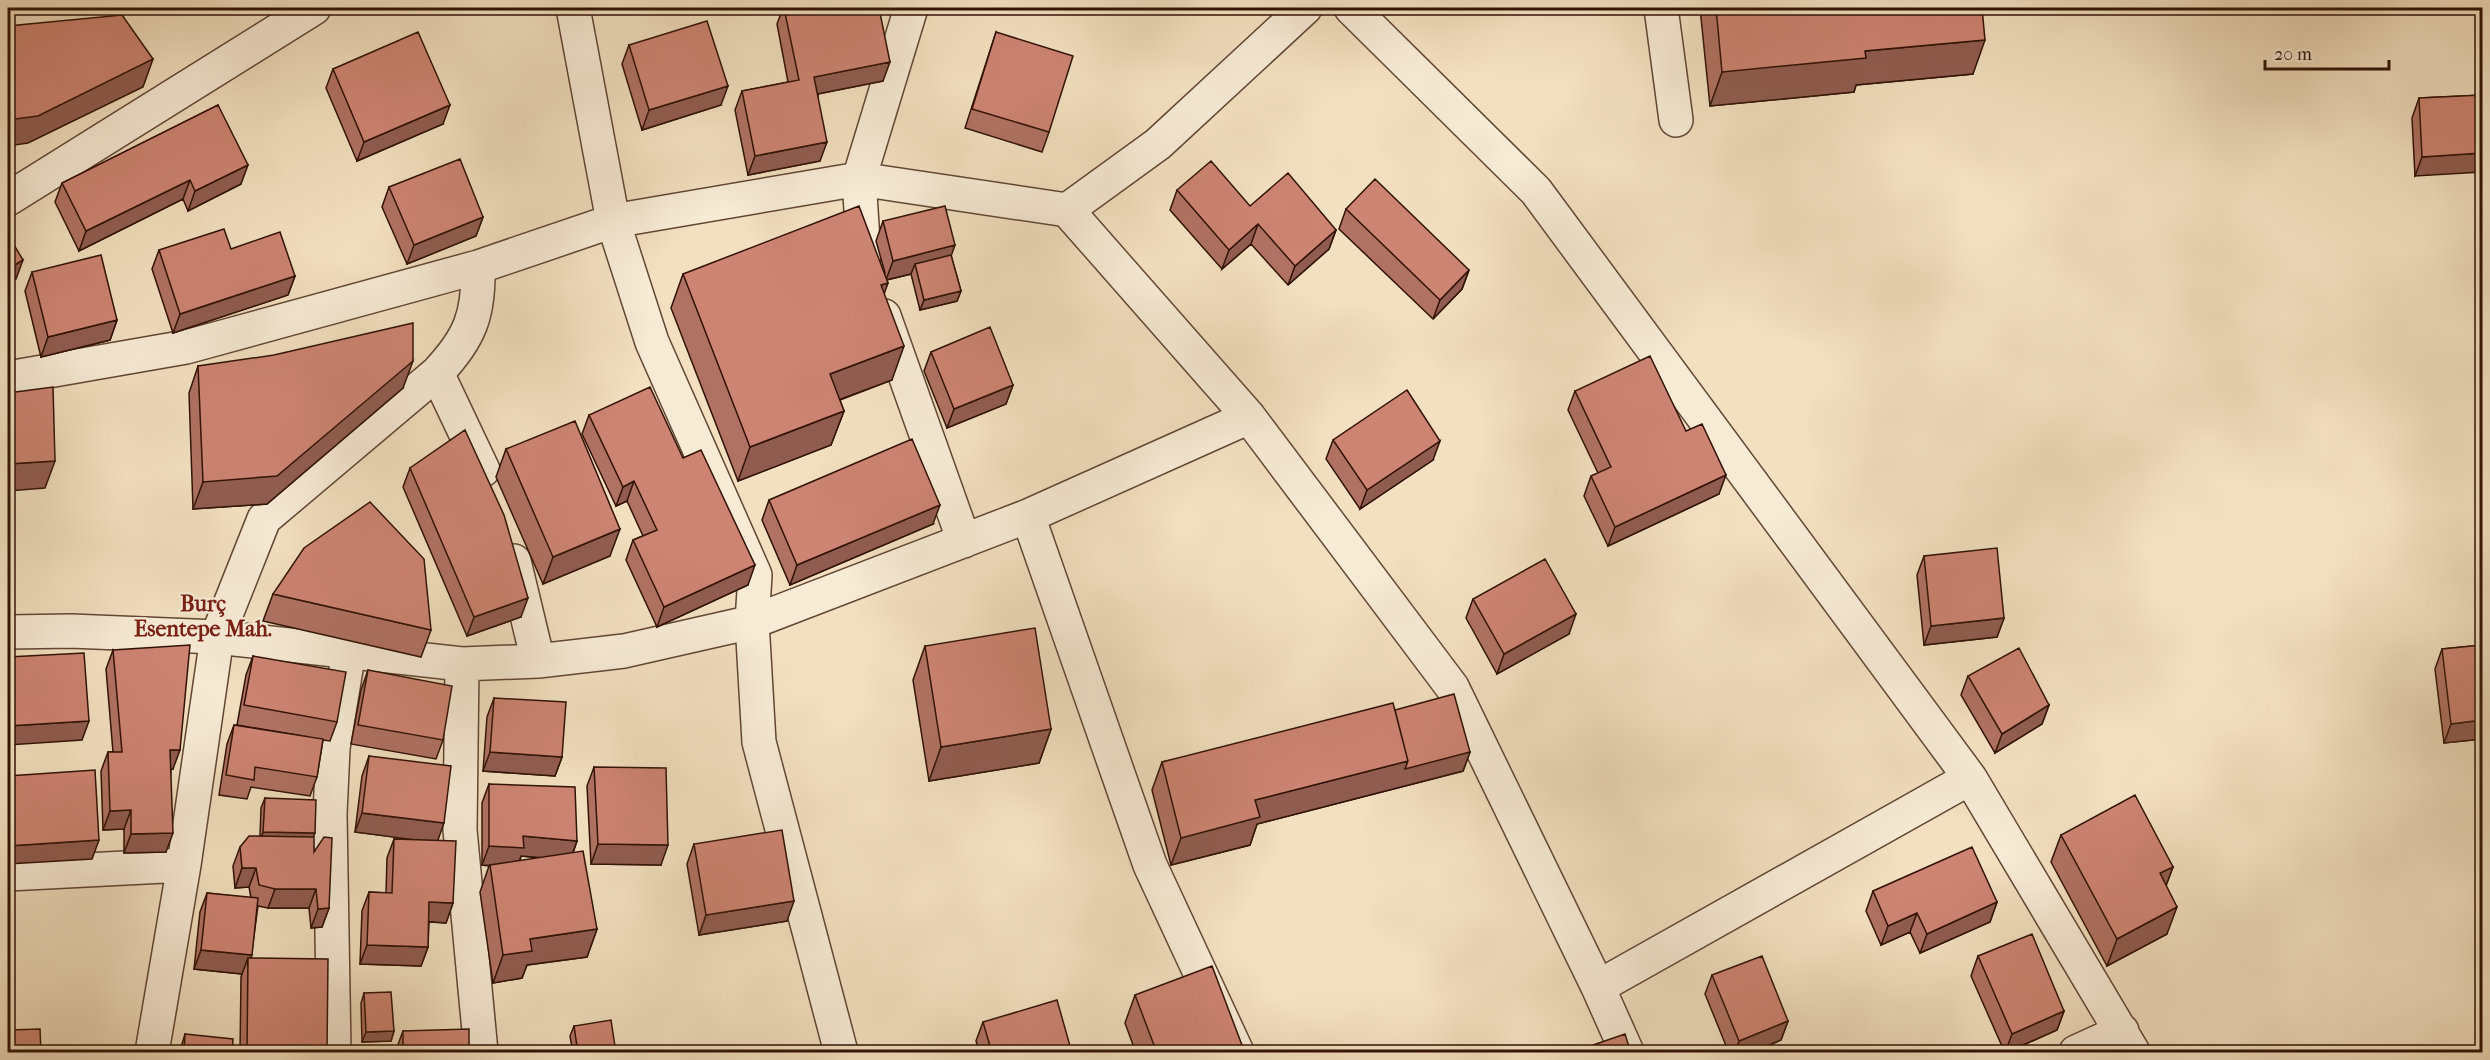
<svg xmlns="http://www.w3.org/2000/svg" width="2490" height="1060" viewBox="0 0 2490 1060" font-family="'IM FELL French Canon',serif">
<rect width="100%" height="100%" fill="#f2e0c0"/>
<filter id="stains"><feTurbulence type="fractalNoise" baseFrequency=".00333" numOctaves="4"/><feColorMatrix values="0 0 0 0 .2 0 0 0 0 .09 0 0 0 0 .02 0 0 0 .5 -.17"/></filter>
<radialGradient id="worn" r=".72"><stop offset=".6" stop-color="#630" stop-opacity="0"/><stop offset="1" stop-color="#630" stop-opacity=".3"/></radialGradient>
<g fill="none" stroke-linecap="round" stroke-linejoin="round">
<!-- minor casing -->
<g stroke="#614634" stroke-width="36">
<path id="minor" d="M573 8 613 221 652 342 755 575 752 622 759 742 841 1052
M1351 8 1536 191 1970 778 2133 1052
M1661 8 1676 120
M8 199 314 8
M1067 210 1249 417 1452 687 1598 987 1627 1052
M864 256 859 179 911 8
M884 316 964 541
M437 373 483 470
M8 378 186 347 478 267 613 221 859 179 1067 210 1158 144 1305 8
M1028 516 1150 865 1237 1052
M514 561 538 661
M8 632 71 631 217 637 462 664 538 661 624 651 752 622 1028 516 1249 417
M462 664 460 830 481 1052
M8 874 184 865
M1598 987 1970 778
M152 1052 184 865 217 637 264 519 437 373C470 338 479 315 478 267
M334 1052 330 814 333 748 347 663
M2076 1052 2122 1031"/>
</g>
<!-- minor -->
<use href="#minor" stroke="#f7ebd6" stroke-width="33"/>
</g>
<!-- wall -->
<path fill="#b07263" stroke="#311205" stroke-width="1.5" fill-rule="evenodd" d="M783 8H879L883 81 818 94 820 161 748 175 735 110 742 91 788 82 777 24Z
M1700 8H1982L1973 74 1856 85 1854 92 1710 106Z
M996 32 1049 132 1042 152 965 128Z
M629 45 721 105 642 130 622 64Z
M333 69 443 124 357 161 326 88Z
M2482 95 2415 176 2412 118 2419 98Z
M218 105 241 184 188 211 183 199 79 251 55 202 62 183Z
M389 187 483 217 476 236 407 264 382 207Z
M1177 190 1250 206 1336 230 1329 249 1288 285 1251 244 1222 269 1170 210Z
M1346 209 1469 270 1462 289 1433 319 1339 229Z
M883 221 951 255 961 291 957 301 920 310 911 274 887 280 884 294 892 380 840 400 844 411 831 445 738 481 671 308 683 274 885 273 876 241Z
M231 249 295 276 288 295 173 333 152 269 159 250Z
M32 272 117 320 110 340 41 357 25 291Z
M931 352 1013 385 1006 404 947 428 924 371Z
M198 366 403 388 267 504 193 509 189 393Z
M1575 391 1686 431 1719 494 1608 546 1584 496 1591 476 1598 473 1568 410Z
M589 415 683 458 748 585 657 627 626 560 633 540 643 536 627 501 616 506 582 434Z
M1333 440 1433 460 1360 509 1326 459Z
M506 449 610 556 543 584 496 477Z
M410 468 521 617 467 636 403 487Z
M769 500 933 524 790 585 762 520Z
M1924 556 2004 618 1997 637 1924 645 1917 575Z
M273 594 431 630 421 657 263 621Z
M1473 599 1569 634 1497 674 1466 618Z
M2482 645V739L2444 743 2435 669 2442 649Z
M925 646 1051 729 1039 763 929 781 913 680Z
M113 650 173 769H171L166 852 124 853V829L103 830 101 771 108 752H113L106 669Z
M253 656 337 722 330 741 323 740 317 777 310 796 251 787 247 799 219 795 227 744 234 725 309 737 237 725 246 675Z
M368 670 443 740 436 759 351 744 361 690Z
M1968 676 2049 705 2042 724 1995 753 1961 695Z
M494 698 562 757 555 776 483 771 487 717Z
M1395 710 1470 752 1463 771 1257 824 1250 845 1171 865 1152 790 1162 762Z
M369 756 438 840 453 903 446 923 429 922 428 947 421 966 360 964 362 911 369 892 386 893 387 858 394 839H413L355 832 362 776Z
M594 767 661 865 591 864 587 786Z
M489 784 577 841 573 853 597 929 587 957 527 965 522 978 493 983 480 892 489 866 482 865V803ZM521 856 540 858 520 861Z
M265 798 313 837 314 852 329 908 322 927 311 928 309 908H268L258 906 251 958 327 1053H240L241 977 242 974 194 969 200 912 207 893 251 898 249 887 235 888 233 866 240 847 260 836 261 808Z
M2061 835 2173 867 2166 885 2167 934 2107 966 2051 862Z
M694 844 787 921 699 935 687 864Z
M1873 891 1997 902 1990 922 1920 953 1910 932 1881 945 1866 911Z
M1978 956 2064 1011 2057 1030 2005 1053 1971 976Z
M1712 975 1788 1021 1781 1040 1751 1053H1729L1705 994Z
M364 993 394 1031 391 1041 362 1042 361 1003Z
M1135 995 1245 1053H1136L1125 1023Z
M983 1022 1072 1053H980L976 1041Z
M574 1026 616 1053H573L570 1036Z
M403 1031 469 1053H396V1050Z
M185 1034 232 1053H181L182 1044Z"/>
<!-- shaded-wall -->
<path fill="#905c50" stroke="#311205" stroke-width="1.5" d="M1985 40 1973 74 1856 85 1854 92 1710 106 1722 72 1865 51Z
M153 59 143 87 28 143 8 146V120Z
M890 62 883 81 807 96 814 77Z
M728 86 721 105 642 130 649 110Z
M450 105 443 124 357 161 364 142Z
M827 142 820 161 748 175 755 156Z
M2482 153V172L2415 176 2422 157Z
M248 165 241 184 188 211 195 191Z
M190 180 183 199 79 251 86 231Z
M483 217 476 236 407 264 414 245Z
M1258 224 1251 244 1222 269 1229 250Z
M1336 230 1329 249 1288 285 1295 266Z
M955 245 948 265 915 264 911 274 886 280 893 261Z
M23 260 16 279 8 284V269Z
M1469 270 1462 289 1433 319 1440 300Z
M295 276 288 295 173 333 180 314Z
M888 283 876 317 881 285Z
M961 291 957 301 920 310 924 300Z
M117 320 110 340 41 357 48 337Z
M904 346 892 380 817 408 830 374Z
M413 361 403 388 267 504 193 509 203 482Z
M1013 385 1006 404 947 428 954 409Z
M844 411 831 445 738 481 750 447Z
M1440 441 1433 460 1360 509 1367 490Z
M55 461 45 488 8 491V464Z
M1726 475 1719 494 1608 546 1615 527Z
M634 481 627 501 616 506 623 487Z
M940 505 933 524 790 585 797 565Z
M620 529 610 556 543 584 553 557Z
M755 565 748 585 657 627 664 607Z
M528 598 521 617 467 636 474 617Z
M1576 614 1569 634 1497 674 1504 654Z
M2004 618 1997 637 1924 645 1931 626Z
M2049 705 2042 724 1995 753 2002 734Z
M2482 720V739L2444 743 2451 724Z
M89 721 82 740 8 745V726Z
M1051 729 1039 763 929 781 941 747Z
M170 750H180L173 769H163Z
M490 752 562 757 555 776 483 771Z
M1470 752 1463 771 1257 824 1250 845 1171 865 1181 838 1255 800 1408 761Z
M131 810 124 829 103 830 110 811Z
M362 813 444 823 437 843 355 832Z
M263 832 315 833 311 843 260 842Z
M173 833 166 852 124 853 131 834Z
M523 836 577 841 570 860 521 856 517 867 482 865 489 846Z
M99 840 92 859 8 864V846Z
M598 844 668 845 661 865 591 864Z
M2173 867 2163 894 2160 873Z
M242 868H256L249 887 235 888Z
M275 889H316L309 908H268Z
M794 901 787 921 699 935 706 915Z
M429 902 453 903 446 923 422 921Z
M1997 902 1990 922 1920 953 1927 934Z
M2177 907 2167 934 2107 966 2117 939Z
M329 908 322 927 311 928 318 909Z
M1917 913 1910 932 1881 945 1888 926Z
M597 929 587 957 527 965 522 978 493 983 503 955 530 939Z
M367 945 428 947 421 966 360 964Z
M201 950 252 955 248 966V958L242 974 194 969Z
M2064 1011 2057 1030 2005 1053 2012 1034Z
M1788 1021 1781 1040 1751 1053H1735L1739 1041Z
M394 1031 391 1041 362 1042 366 1032Z"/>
<!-- building -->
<path fill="#cd8473" stroke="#311205" stroke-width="1.5" d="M784 8H879L890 62 814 77 827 142 755 156 742 91 799 80Z
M1716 8H1982L1985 40 1865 51 1866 58 1722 72Z
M122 15 153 59 38 116 8 120V26Z
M707 21 728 86 649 110 629 45Z
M418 32 450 105 364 142 333 69Z
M996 32 1073 56 1049 132 972 109Z
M2482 95V153L2422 157 2419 98Z
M218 105 248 165 195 191 190 180 86 231 62 183Z
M460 159 483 217 414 245 389 187Z
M1211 161 1250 206 1288 173 1336 230 1295 266 1258 224 1229 250 1177 190Z
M1375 179 1469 270 1440 300 1346 209Z
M859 206 888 283 881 285 904 346 830 374 844 411 750 447 683 274Z
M945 206 955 245 893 261 883 221Z
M224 229 231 249 280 232 295 276 180 314 159 250Z
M8 235 23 260 8 269Z
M101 255 117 320 48 337 32 272Z
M951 255 961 291 924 300 915 264Z
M413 323V361L277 476 203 482 198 366 274 355Z
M990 327 1013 385 954 409 931 352Z
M1650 356 1686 431 1702 424 1726 475 1615 527 1591 476 1611 467 1575 391Z
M53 387 55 461 8 464V393Z
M650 387 683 458 701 450 755 565 664 607 633 540 657 530 634 481 623 487 589 415Z
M1407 390 1440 441 1367 490 1333 440Z
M575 421 620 529 553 557 506 449Z
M465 430 504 515 528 598 474 617 410 468Z
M912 439 940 505 797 565 769 500Z
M370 502 424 559 431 630 273 594 304 548Z
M1997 548 2004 618 1931 626 1924 556Z
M1545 559 1576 614 1504 654 1473 599Z
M1035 628 1051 729 941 747 925 646Z
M190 645 180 750H170L173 833 131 834V810L110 811 108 752H122L113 650Z
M2482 645V720L2451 724 2442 649Z
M2019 648 2049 705 2002 734 1968 676Z
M84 653 89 721 8 726V657Z
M253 656 346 672 337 722 244 705Z
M368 670 452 686 443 740 358 725Z
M1454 694 1470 752 1405 769 1408 761 1395 710Z
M494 698 566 702 562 757 490 752Z
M1393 703 1408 761 1255 800 1260 817 1181 838 1162 762Z
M234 725 323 739 317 777 255 767 254 780 226 775Z
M369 756 451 766 444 823 362 813Z
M594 767 666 768 668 845 598 844Z
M95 770 99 840 8 846V776Z
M489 784 575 787 577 841 523 836 524 848 489 846Z
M2135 795 2173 867 2160 873 2177 907 2117 939 2061 835Z
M265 798 316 800 315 833 263 832Z
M782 830 794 901 706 915 694 844Z
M249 836 314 837V852L324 837 332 838 329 908 318 909 316 889H275L259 885 256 868H242L240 847Z
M394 839 456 841 453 903 429 902 428 947 367 945 369 892 392 893Z
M1972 847 1997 902 1927 934 1917 913 1888 926 1873 891Z
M583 851 597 929 530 939 532 951 503 955 490 865Z
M207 893 258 898 252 955 201 950Z
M8 902 9 940H8Z
M2032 934 2064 1011 2012 1034 1978 956Z
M1762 956 1788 1021 1739 1041 1712 975Z
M248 958 328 959 327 1053H247Z
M1212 966 1245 1053H1157L1135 995Z
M391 992 394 1031 366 1032 364 993Z
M1057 1000 1072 1053H992L983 1022Z
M611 1020 616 1053H578L574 1026Z
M40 1029 41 1053H8V1030Z
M469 1029V1053H403V1031Z
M185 1034 233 1039 232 1053H184Z
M1625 1034 1631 1053H1570Z"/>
<g text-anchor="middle" stroke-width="4.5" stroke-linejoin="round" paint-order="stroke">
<!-- district labels -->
<g font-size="22" font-weight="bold" fill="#7a1f14" stroke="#f7ebd6">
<text x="203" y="611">Burç<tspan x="203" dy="25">Esentepe Mah.</tspan></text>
</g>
</g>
<!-- margin -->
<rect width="2490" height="1060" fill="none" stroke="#f2e0c0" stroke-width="30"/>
<rect x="9" y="9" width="2472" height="1042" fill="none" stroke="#311205" stroke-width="3"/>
<rect x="15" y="15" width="2460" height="1030" fill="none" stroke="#311205" stroke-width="1.5"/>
<!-- scale -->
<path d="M2265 60v9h124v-9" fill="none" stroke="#311205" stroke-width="3"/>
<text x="2274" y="60" font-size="18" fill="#311205" stroke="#f7ebd6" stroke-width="4.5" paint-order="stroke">20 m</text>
<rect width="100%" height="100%" filter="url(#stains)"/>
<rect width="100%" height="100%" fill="url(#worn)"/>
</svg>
